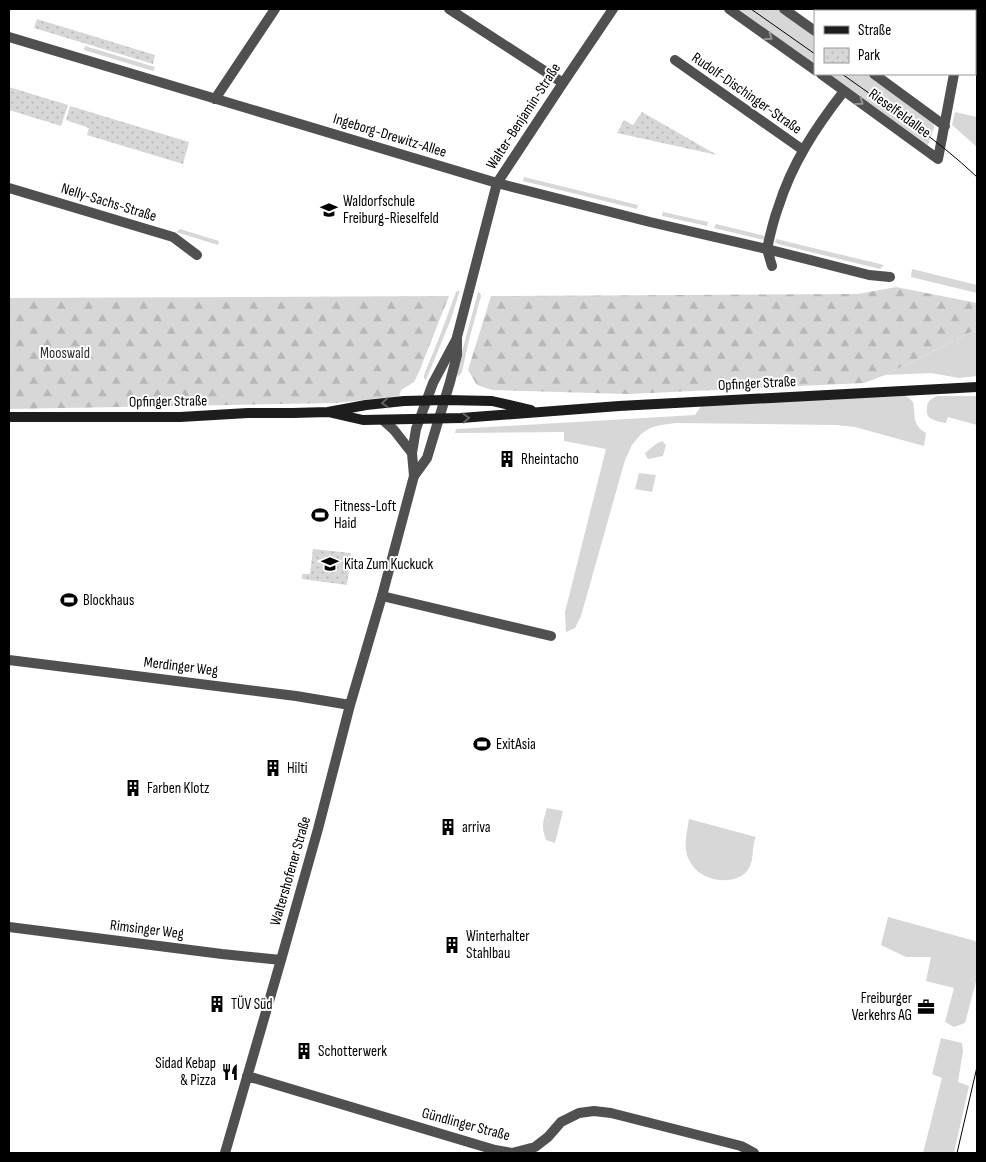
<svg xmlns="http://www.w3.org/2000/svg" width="986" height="1162" viewBox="0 0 986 1162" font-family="'Sofia Sans Condensed',sans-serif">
<defs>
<pattern id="forest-firs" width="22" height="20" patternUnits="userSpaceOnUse" patternTransform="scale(1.25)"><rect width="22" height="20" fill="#d7d7d7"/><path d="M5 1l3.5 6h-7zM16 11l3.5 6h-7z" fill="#b7b7b7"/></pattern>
<pattern id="park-dots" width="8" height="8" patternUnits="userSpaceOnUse" patternTransform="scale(1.25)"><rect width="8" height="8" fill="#d7d7d7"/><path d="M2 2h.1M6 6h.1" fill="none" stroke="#b7b7b7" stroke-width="1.8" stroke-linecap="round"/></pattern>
</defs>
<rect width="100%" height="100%" fill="#fff"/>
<!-- grass -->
<path fill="#d7d7d7" d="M738 9H777L815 36V64Z
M85 46 155 67 153 71 84 50Z
M829 74H867L934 122V128L928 145Z
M955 112 977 117V147L952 125Z
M524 177 638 205 637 209 523 181Z
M663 212 708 222 707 226 662 216Z
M716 224 765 236 764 240 714 228Z
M180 229 219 241 218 245 176 232Z
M776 239 884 265 880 269 778 244 775 242Z
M912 269 977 285V293L911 277Z
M460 290 451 319 426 380 424 378V375L441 333 456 292Z
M478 292 480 293 481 296 469 340 462 372 458 377 457 373 459 363Z
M973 331 977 332V376L959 378 931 373 885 375Z
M905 396 908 397 913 402C916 416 911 424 926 433L924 446 855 427 836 425 676 423 661 425 650 428 641 434 632 445 625 460 581 616 575 628 566 632 565 612 606 449 564 441V432L455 433 456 429 695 415 702 405 846 397Z
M937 396H977V425L948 417 946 423C936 421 925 420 927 408 927 401 931 399 937 396Z
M662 441 666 445 663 456 649 459 647 458 645 453 656 444Z
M639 473 656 475 652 492 635 489Z
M547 808 563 811 555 843 546 840C541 827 543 821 547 808Z
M689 819 756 837C751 847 755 862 747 871 736 884 713 882 700 873 695 870 691 864 688 858 683 846 687 832 689 819Z
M888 917 975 941 977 943V978L965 1023 954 1027 945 1022 954 988 926 981 931 957H906L881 945Z
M941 1038 962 1043 963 1051 958 1082 969 1086 954 1153H923L942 1078 932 1074Z"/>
<!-- forest -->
<path fill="url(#forest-firs)" d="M896 287 977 303V332L973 331 885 375 864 383 628 394 492 390 477 385 468 370 491 296 858 294Z
M449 296 419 372 414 382 401 390 399 396 337 403 9 409V298Z"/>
<!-- park -->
<path fill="url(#park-dots)" d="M37 19 155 55 153 64 34 28Z
M9 87 68 105 61 126 9 110Z
M70 106 189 142 183 164 87 135 89 128 66 120Z
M642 112 717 155 617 133 624 120 633 125Z
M313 549 351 553 347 585 302 579V574H310Z"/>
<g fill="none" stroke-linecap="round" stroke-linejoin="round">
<!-- minor -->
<path stroke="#505050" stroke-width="10" d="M449 9 563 83
M729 9 815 70
M784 9 815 31
M964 11V9
M9 37 497 183 650 222 767 249 772 266
M675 60 803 150
M821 74 938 159 954 74
M874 74 945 126
M844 91C816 127 792 163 778 208 773 221 770 235 767 249L869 275 890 277
M215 99 275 9
M9 188 173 237 197 255
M383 420 394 430 412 453
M414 476 412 453 416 429 433 383 457 338
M382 596 551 636
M9 660 296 696 350 705
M9 927 222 954 281 960
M247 1076 495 1150 512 1153 535 1147 548 1137 561 1122 579 1113 594 1111 611 1113 741 1146 754 1153
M225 1153 281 960 318 829 350 705 382 596 414 476 427 458 450 382 457 355V337L497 183 563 83 613 9"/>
<!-- secondary -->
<path stroke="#1d1d1d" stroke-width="10" d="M328 412 363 420 461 418 619 406 977 387
M9 417H180L248 413H293L328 412 366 405 404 401 445 400 492 401 531 410"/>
<!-- tram -->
<path stroke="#000" stroke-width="1" d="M751 9 815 54
M842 74C888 107 936 138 977 177
M957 1153 977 1067"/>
</g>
<!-- one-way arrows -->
<defs><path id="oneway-chevron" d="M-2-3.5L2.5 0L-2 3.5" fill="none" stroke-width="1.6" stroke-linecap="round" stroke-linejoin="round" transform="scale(1.25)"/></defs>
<g stroke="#969696">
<use href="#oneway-chevron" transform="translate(769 37) rotate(35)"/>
<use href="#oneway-chevron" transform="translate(860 102) rotate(36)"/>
</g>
<g stroke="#616161">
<use href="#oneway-chevron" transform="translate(385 403) rotate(175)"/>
<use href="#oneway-chevron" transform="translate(466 418) rotate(-3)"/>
</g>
<!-- icons -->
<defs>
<g id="school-bare" transform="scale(1.35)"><path d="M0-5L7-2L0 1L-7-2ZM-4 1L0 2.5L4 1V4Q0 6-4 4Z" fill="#000" stroke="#fff" stroke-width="2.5" paint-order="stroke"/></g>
<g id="building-bare" transform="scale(1.35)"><path d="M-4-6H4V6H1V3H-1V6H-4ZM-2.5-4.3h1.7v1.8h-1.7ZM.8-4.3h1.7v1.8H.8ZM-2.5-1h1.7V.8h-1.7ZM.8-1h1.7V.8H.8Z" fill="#000" stroke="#fff" stroke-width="2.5" paint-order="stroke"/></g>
<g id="stadium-bare" transform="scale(1.35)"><path d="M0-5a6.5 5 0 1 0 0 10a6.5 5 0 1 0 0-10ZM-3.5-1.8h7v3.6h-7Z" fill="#000" stroke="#fff" stroke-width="2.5" paint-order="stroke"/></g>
<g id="office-bare" transform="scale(1.35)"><path d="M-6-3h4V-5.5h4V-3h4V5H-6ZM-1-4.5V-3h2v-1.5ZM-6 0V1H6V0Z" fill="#000" stroke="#fff" stroke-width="2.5" paint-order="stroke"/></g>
<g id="restaurant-bare" transform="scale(1.35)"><path d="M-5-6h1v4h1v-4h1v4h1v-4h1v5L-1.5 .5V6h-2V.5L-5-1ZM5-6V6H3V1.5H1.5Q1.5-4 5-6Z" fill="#000" stroke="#fff" stroke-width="2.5" paint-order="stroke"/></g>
</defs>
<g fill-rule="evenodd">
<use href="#school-bare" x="329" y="210"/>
<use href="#building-bare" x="507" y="459"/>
<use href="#stadium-bare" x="320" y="515"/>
<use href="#school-bare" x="330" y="564"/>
<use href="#stadium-bare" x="69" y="600"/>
<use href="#stadium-bare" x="482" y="744"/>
<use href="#building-bare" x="273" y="768"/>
<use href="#building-bare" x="133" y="788"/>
<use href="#building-bare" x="448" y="827"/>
<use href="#building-bare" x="452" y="945"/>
<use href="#building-bare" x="217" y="1004"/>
<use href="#office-bare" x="926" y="1007"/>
<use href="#building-bare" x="304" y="1051"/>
<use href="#restaurant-bare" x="230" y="1072"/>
</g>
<g text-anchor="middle" stroke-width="4" stroke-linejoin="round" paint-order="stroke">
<!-- street labels -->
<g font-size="15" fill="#000" stroke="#fff">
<text transform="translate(747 93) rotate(35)" y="5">Rudolf-Dischinger-Straße</text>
<text transform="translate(900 113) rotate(36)" y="5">Rieselfeldallee</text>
<text transform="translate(523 116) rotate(-57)" y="5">Walter-Benjamin-Straße</text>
<text transform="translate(390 135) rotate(17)" y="5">Ingeborg-Drewitz-Allee</text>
<text transform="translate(109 202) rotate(17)" y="5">Nelly-Sachs-Straße</text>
<text transform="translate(757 383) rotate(-3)" y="5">Opfinger Straße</text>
<text transform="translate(168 401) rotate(-1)" y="5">Opfinger Straße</text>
<text transform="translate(181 666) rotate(7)" y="5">Merdinger Weg</text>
<text transform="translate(290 871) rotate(-74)" y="5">Waltershofener Straße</text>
<text transform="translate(147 929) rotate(7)" y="5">Rimsinger Weg</text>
<text transform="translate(466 1124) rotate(15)" y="5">Gündlinger Straße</text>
</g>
<!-- poi labels -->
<g font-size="15" fill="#000" stroke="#fff" text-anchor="start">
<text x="343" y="206">Waldorfschule<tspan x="343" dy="17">Freiburg-Rieselfeld</tspan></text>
<text x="521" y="464">Rheintacho</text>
<text x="334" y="511">Fitness-Loft<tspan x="334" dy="17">Haid</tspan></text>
<text x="344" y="569">Kita Zum Kuckuck</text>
<text x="83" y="605">Blockhaus</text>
<text x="496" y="749">ExitAsia</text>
<text x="287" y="773">Hilti</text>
<text x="147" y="793">Farben Klotz</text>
<text x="462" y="832">arriva</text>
<text x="466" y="941">Winterhalter<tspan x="466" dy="17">Stahlbau</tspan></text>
<text x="912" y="1003" text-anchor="end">Freiburger<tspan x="912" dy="17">Verkehrs AG</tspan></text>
<text x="231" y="1009">TÜV Süd</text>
<text x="318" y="1056">Schotterwerk</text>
<text x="216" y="1068" text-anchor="end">Sidad Kebap<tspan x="216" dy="17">&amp; Pizza</tspan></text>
</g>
<!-- park labels -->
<g font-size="15" fill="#2e2e2e" stroke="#fff">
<text x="65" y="358">Mooswald</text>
</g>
</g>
<!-- border -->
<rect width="986" height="1162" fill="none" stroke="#000000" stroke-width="20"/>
<!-- legend -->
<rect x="814" y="10" width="162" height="65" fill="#ffffff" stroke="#999999"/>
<rect x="824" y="26" width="25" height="8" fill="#1d1d1d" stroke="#999999"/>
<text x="858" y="35" font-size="15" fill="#000000">Straße</text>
<rect x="824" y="48" width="25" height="15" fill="url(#park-dots)" stroke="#999999"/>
<text x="858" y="60" font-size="15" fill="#000000">Park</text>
</svg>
